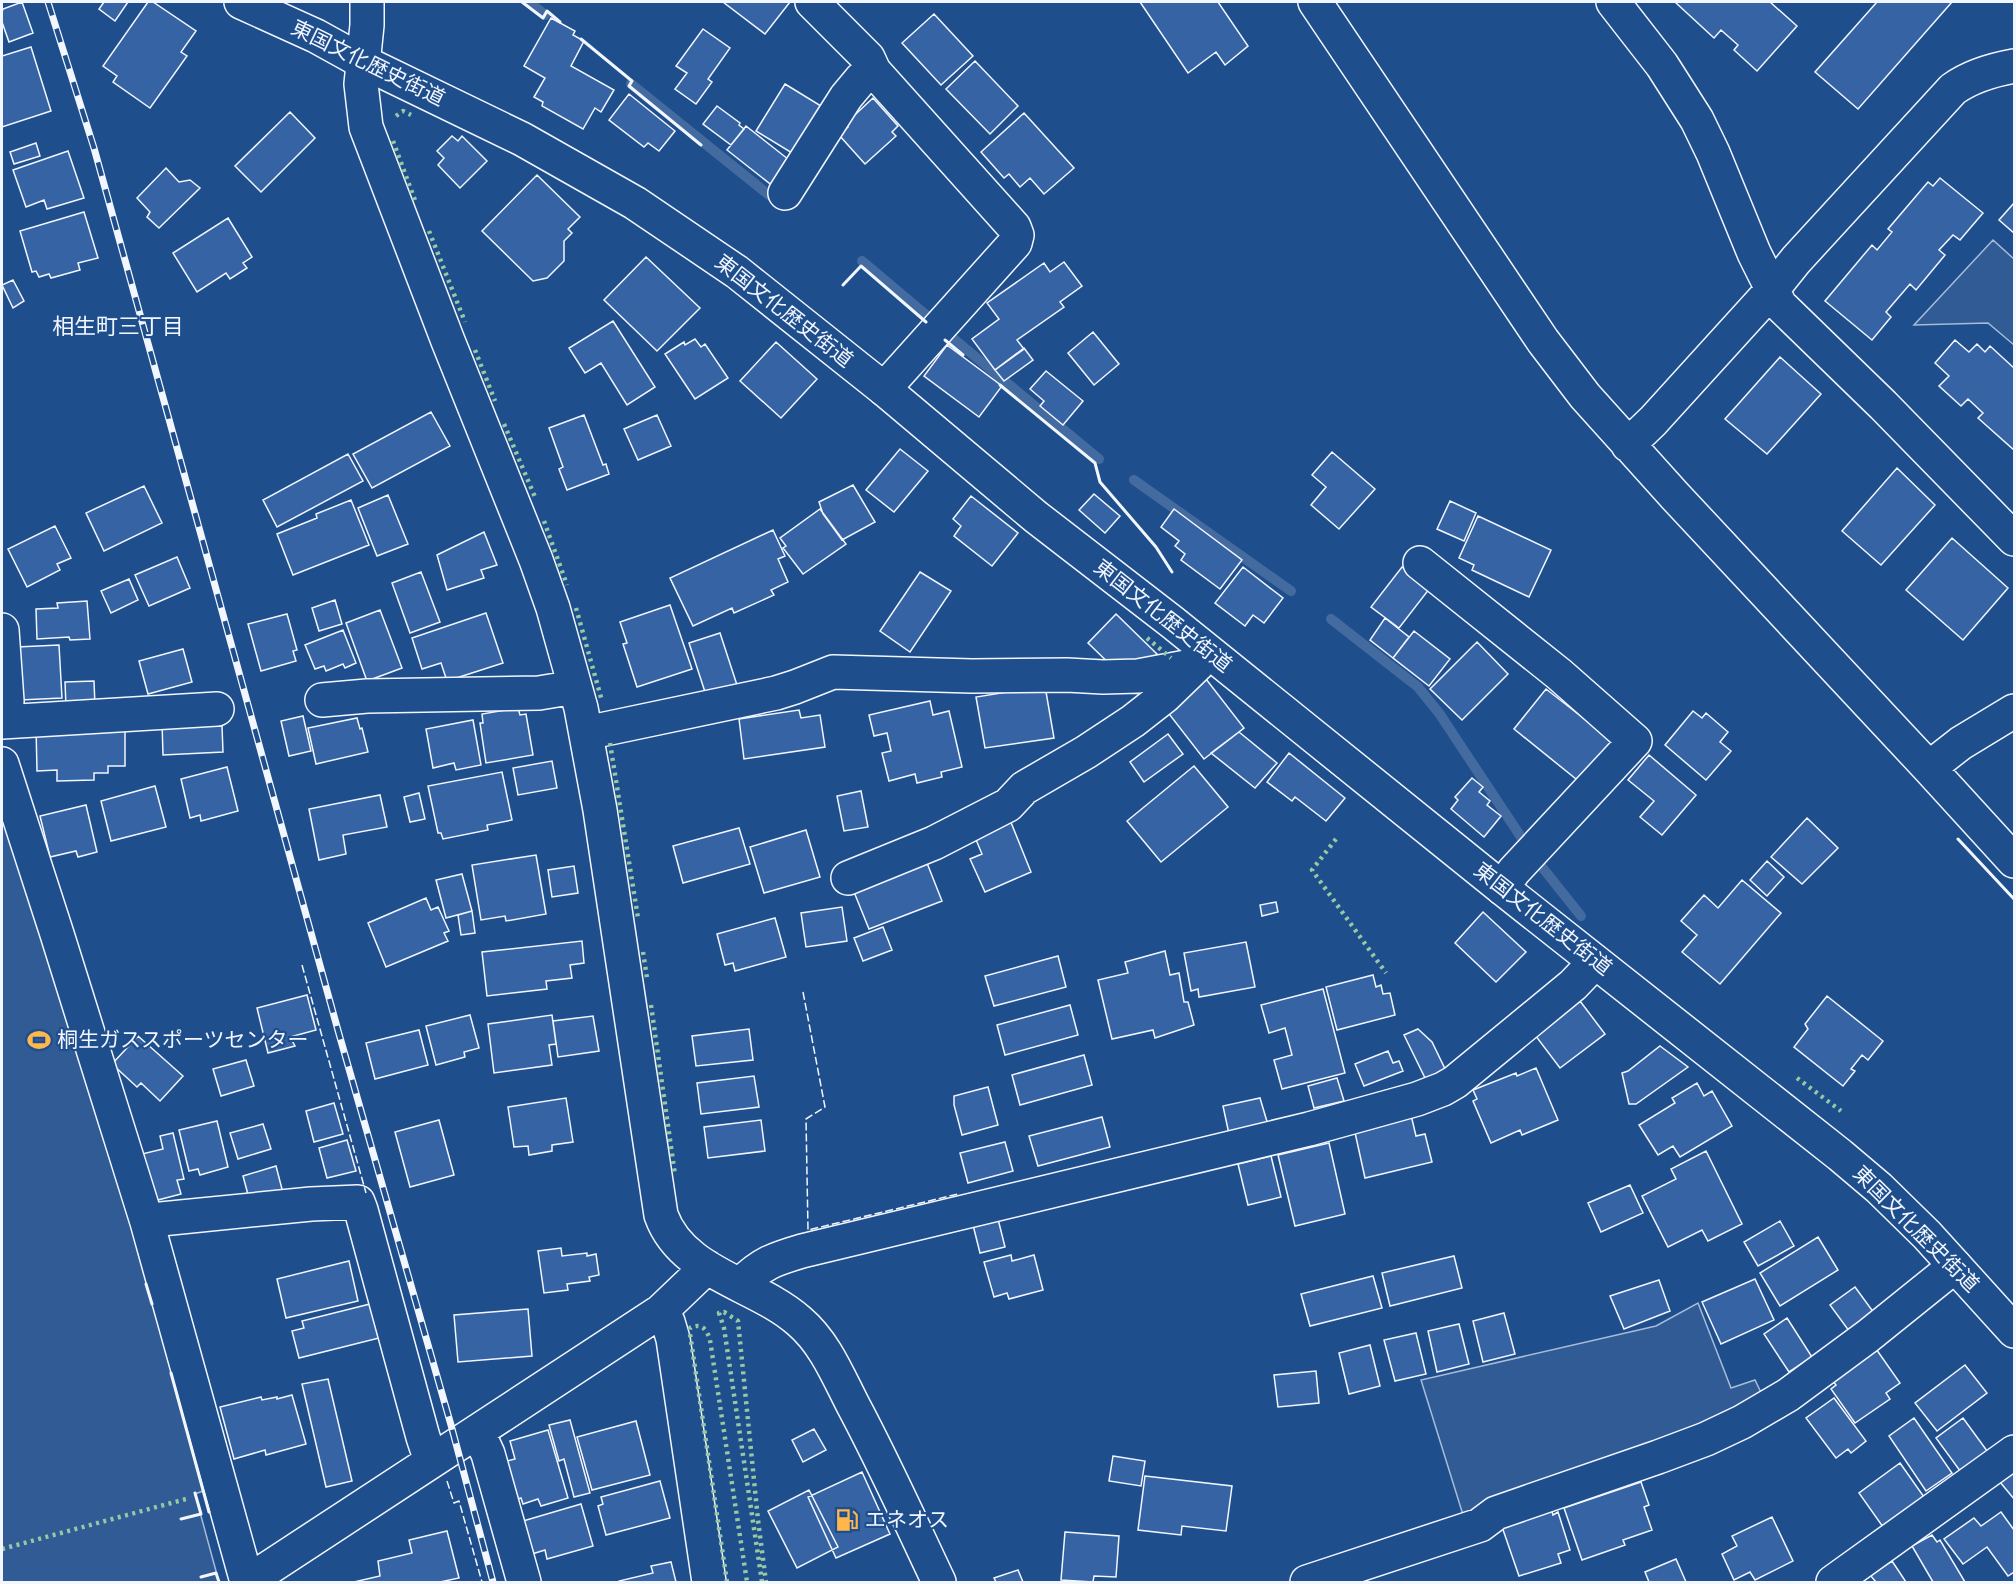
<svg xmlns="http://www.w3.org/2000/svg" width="2016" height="1584" viewBox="0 0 2016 1584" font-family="Ubuntu,'Noto Sans JP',sans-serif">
<rect width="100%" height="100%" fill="#1f4e8c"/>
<!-- green -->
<path fill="#305b95" stroke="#a8bbd7" stroke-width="1.5" d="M1993 240 2014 259V345L1988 323 1914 325Z
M2 801 153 1279 147 1280 203 1491 195 1494 219 1582H2Z
M1698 1303 1731 1388 1755 1380 1766 1403 1464 1518 1421 1380 1656 1326Z"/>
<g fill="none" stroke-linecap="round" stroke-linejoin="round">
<!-- stream -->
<path stroke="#446ba0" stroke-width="10" d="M529 2 545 15
M631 84 769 195
M862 261 931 319
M949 335 1099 459
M1134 480 1291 591
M1331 619 1418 687 1439 713 1523 840
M1538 862 1581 916"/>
</g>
<!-- building -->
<path fill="#3563a3" stroke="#f2f6ff" stroke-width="1.5" d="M22 2 33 33 9 42 2 22V12L3 9Z
M104 2H128L115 21 99 9Z
M148 2H153L196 31 181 52 187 56 150 108 113 82 117 76 103 66Z
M723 2H790L765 34Z
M1140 2H1218L1248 46 1225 65 1216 52 1188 73Z
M1675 2H1770L1797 26 1757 71 1734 50 1738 45 1721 30 1714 38Z
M1877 2H1952L1858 109 1815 72Z
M934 14 973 56 941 85 902 43Z
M551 18 575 31 573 35 584 41 571 66 614 90 601 112 595 108 583 129 542 106 543 102 534 97 545 78 524 66Z
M703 29 730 48 708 79 712 82 696 104 675 89 687 73 676 66Z
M31 47 51 111 2 127V56Z
M975 61 1018 106 990 134 946 89Z
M785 84 821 106 792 153 756 131Z
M629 94 675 131 659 151 648 143 644 147 609 120Z
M873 98 898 126 892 132 896 136 865 164 839 135 848 127 845 124Z
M717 106 740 123 739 125 744 129 731 145 703 124Z
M290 112 315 138 261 192 235 166Z
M1024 113 1074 168 1044 194 1030 178 1020 187 1009 174 1004 178 981 152Z
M746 126 793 163 774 187 727 150Z
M452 136 458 141 462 136 487 161 460 188 438 165 444 158 437 151Z
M36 143 40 156 14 164 10 152Z
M68 151 84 198 47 209 44 200 26 207 13 170Z
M166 168 179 182 190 180 200 188 159 228 147 217 150 212 137 198Z
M537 175 580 217 568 229 572 233 564 241V261L547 278 533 281 482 231Z
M1940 178 1983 213 1960 240 1953 235 1939 250 1945 255 1916 290 1910 284 1886 312 1891 317 1872 340 1825 301 1872 245 1877 250 1892 232 1888 229 1928 182 1933 186Z
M2014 203V233L1999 220Z
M84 212 98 258 78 263 80 270 51 278 49 274 39 277 36 271 32 272 20 231Z
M228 218 252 257 243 263 247 268 230 279 226 273 197 292 173 253Z
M646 257 700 308 657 351 604 300Z
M1064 262 1082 286 1060 302 1064 307 1017 340 1024 349 995 370 972 339 999 319 987 303 1044 263 1050 272Z
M13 280 24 301 13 308 2 285Z
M613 321 655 387 627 405 601 363 585 373 569 348Z
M1093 332 1119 364 1094 385 1068 353Z
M695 339 701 347 705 344 728 378 695 399 665 354 684 342 685 345Z
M1955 340 1969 352 1977 344 1985 352 1990 346 2014 368V450L1978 418 1983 413 1968 399 1961 406 1939 386 1949 376 1935 363Z
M776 342 817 379 781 418 740 381Z
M947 345 1002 386 979 417 924 376Z
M1024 348 1033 360 1004 381 995 370Z
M1780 357 1821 394 1767 454 1725 419Z
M1046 371 1083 401 1063 425 1040 406 1044 401 1030 389Z
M431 412 450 446 372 488 353 454Z
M584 415 603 465 606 464 609 474 567 490 559 469 563 467 549 428Z
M657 415 671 446 638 460 624 429Z
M900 449 928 471 894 512 866 490Z
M1332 452 1375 489 1339 529 1311 505 1326 487 1312 475Z
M348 454 363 481 277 527 263 500Z
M1897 468 1935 505 1881 565 1842 531Z
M853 485 875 522 842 540 823 514 819 502Z
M144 486 162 523 104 551 86 513Z
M1094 494 1120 516 1105 533 1079 510Z
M388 495 408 544 377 556 358 508Z
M971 496 1018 533 992 566 954 536 961 526 953 519Z
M351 500 369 545 293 575 277 534 317 518 316 514Z
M1450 501 1476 513 1464 541 1437 529Z
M820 509 846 544 803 574 783 548 786 546 780 538Z
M1174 509 1242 560 1220 589 1181 560 1185 554 1175 546 1179 541 1161 527Z
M1478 516 1551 550 1529 597 1472 570 1474 565 1459 558Z
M55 526 71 558 57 564 60 570 27 587 8 549Z
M773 530 785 556 778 559 788 582 771 590 774 595 734 613 732 608 693 626 670 578Z
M484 532 497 565 481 570 484 578 447 590 437 555Z
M1952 538 2008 588 1963 640 1906 590Z
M177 557 190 588 149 606 135 575Z
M1243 567 1283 598 1264 623 1253 615 1245 626 1215 603Z
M1402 567 1430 588 1399 628 1371 607Z
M421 572 440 622 410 633 392 583Z
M920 572 951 591 910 652 880 631Z
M129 579 138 600 111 613 101 591Z
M335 600 342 624 319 631 312 608Z
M87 601 90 639 70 640 69 637 37 639 36 609 58 608 57 603Z
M670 605 692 669 637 687 623 644 627 643 620 622Z
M380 610 402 668 367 681 346 623Z
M486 613 503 663 447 681 441 663 422 669 412 638Z
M287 614 297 650 293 651 296 661 261 671 248 624Z
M1116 614 1157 654 1145 666 1119 673 1088 643Z
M1385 618 1409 637 1393 658 1370 640Z
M343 630 356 663 345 668 343 664 326 671 324 666 315 669 305 645Z
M1414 631 1450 659 1429 686 1393 658Z
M720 633 737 685 706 695 689 643Z
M1477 642 1508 674 1462 720 1430 689Z
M59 645 62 698 20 700 17 647Z
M183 649 192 682 148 694 139 661Z
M1206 679 1244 728 1204 759 1166 710Z
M94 681 95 706 66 707 65 682Z
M1045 686 1054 738 985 748 976 697Z
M1546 689 1614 742 1581 783 1514 729Z
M930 701 933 715 949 711 962 767 941 772 942 777 917 783 915 774 889 781 882 753 891 751 887 733 874 736 869 715Z
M518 708 520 715 526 714 533 755 486 763 480 723H483L482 714Z
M799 710 801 718 820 715 825 747 744 759 739 719Z
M1693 711 1702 718 1706 713 1728 732 1720 742 1731 751 1706 780 1665 745Z
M303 716 311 751 289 756 281 721Z
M357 718 360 729 362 728 368 752 316 764 308 728Z
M473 720 481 765 456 770 454 763 433 768 426 729Z
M212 722V726H222L223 752 163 755 162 723Z
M125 726V766H108V773H94V780L57 781V770L37 771 36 727Z
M1239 732 1277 763 1255 788 1211 753Z
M1168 734 1183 754 1144 782 1130 762Z
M1289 753 1345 798 1326 821 1295 797 1292 801 1267 782Z
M1649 755 1696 795 1662 835 1640 817 1654 801 1628 780Z
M552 761 557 788 518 795 513 768Z
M1194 766 1228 807 1161 862 1127 821Z
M227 767 238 811 201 821 200 815 190 818 181 779Z
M502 772 512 820 487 825 488 830 443 839 441 833H438L428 786Z
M1472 778 1483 787 1479 792 1490 801 1487 805 1501 816 1484 837 1451 809 1458 800 1455 797Z
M155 786 166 827 111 841 101 801Z
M861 791 868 827 844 831 837 796Z
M419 793 425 819 410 822 404 797Z
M380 795 387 827 343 835 346 854 319 860 309 809Z
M86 805 97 852 78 857 76 851 50 857 40 816Z
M1807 818 1838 848 1802 884 1771 857Z
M1010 820 1031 872 985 892 970 859 982 854 974 835Z
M739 828 750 864 683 883 673 846Z
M806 830 820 877 764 893 750 847Z
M536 855 546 914 506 921 505 916 481 920 472 865Z
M1767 861 1784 877 1767 896 1750 880Z
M927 863 942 901 869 929 854 892Z
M574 866 578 893 552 897 548 870Z
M462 874 472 911 446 918 436 880Z
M1742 880 1781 913 1720 984 1682 952 1697 935 1681 921 1704 895 1718 908Z
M426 898 431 910 438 907 449 931 444 933 448 941 386 967 368 923Z
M1276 902 1278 912 1262 916 1260 905Z
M842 907 847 941 806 947 801 913Z
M472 911 475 933 461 935 458 915Z
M1483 912 1526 952 1496 982 1455 943Z
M775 918 786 957 735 971 733 963 725 965 717 934Z
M883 927 892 950 863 961 854 938Z
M582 941 584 963 570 965 572 978 546 981 547 989 487 996 482 952Z
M1246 942 1255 987 1199 997 1198 989 1191 991 1184 953Z
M1165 951 1170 975 1179 973 1184 1002H1188L1194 1025 1155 1038 1153 1030 1112 1039 1098 980 1128 973 1125 962Z
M1058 956 1066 987 994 1006 985 976Z
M1373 975 1376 987 1381 985 1383 994 1390 993 1395 1015 1337 1030 1326 987Z
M1323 989 1345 1073 1282 1089 1274 1060 1292 1055 1285 1028 1269 1033 1261 1005Z
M307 995 316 1030 290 1037 295 1046 268 1053 257 1008Z
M1827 996 1883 1041 1868 1060 1862 1055 1851 1069 1855 1071 1843 1086 1794 1047 1808 1029 1805 1024Z
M1580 1001 1605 1034 1560 1068 1535 1035Z
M1070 1005 1078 1035 1005 1055 997 1025Z
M470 1015 479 1048 464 1052 465 1057 436 1065 426 1026Z
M552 1015 556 1044 549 1045 552 1065 494 1073 488 1024Z
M593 1016 599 1051 558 1057 553 1021Z
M749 1029 753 1060 696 1066 692 1036Z
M1418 1029 1432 1042 1447 1073 1427 1082 1404 1035Z
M419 1030 428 1065 375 1079 366 1043Z
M138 1036 183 1076 160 1101 141 1083 137 1087 112 1064Z
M1660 1046 1688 1067 1636 1104H1629L1622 1073 1628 1071Z
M1388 1051 1393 1063 1399 1061 1403 1071 1364 1086 1355 1064Z
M1084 1055 1092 1085 1020 1105 1012 1075Z
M246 1060 254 1086 221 1096 213 1069Z
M1536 1068 1558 1120 1522 1135 1520 1130 1491 1143 1473 1101 1477 1099 1473 1090 1516 1073 1517 1076Z
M754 1076 759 1107 701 1114 697 1083Z
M1337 1078 1344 1101 1314 1108 1308 1086Z
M1697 1083 1704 1096 1712 1091 1732 1126 1680 1157 1673 1146 1658 1155 1639 1125 1675 1103 1672 1098Z
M988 1087 998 1125 962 1135 954 1105V1096Z
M566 1098 573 1142 552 1145V1151L529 1155 528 1146 514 1147 508 1107Z
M1260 1098 1268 1125 1229 1134 1223 1106Z
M334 1103 343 1134 314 1142 306 1111Z
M1411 1115 1416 1136 1425 1134 1432 1162 1365 1178 1354 1128Z
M1102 1117 1110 1147 1038 1166 1029 1136Z
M439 1120 454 1175 410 1187 395 1132Z
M761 1120 765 1151 708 1158 704 1127Z
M217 1121 228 1167 200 1175 198 1169 189 1171 179 1130Z
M263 1124 271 1149 238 1159 230 1133Z
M173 1133 184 1179 177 1180 181 1194 154 1201 142 1154 163 1149 160 1136Z
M347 1140 356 1171 327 1178 319 1148Z
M1005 1142 1013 1171 968 1183 960 1153Z
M1329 1143 1345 1214 1295 1226 1278 1155Z
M1706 1151 1742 1224 1708 1241 1702 1230 1668 1247 1642 1196 1676 1179 1671 1169Z
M1271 1156 1281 1197 1248 1205 1238 1164Z
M276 1166 283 1193 250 1202 243 1176Z
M1630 1185 1643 1213 1601 1232 1588 1203Z
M998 1219 1005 1247 980 1253 973 1225Z
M1780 1221 1794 1246 1758 1266 1744 1242Z
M1818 1237 1838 1270 1780 1306 1760 1273Z
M561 1248 562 1256 587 1253V1256L596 1254 599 1275 589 1277 590 1281 567 1284 568 1290 544 1293 538 1251Z
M1011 1255 1012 1261 1034 1255 1043 1290 1009 1299 1007 1293 994 1297 984 1262Z
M1454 1256 1462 1288 1390 1306 1382 1273Z
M349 1261 358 1301 286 1318 277 1279Z
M1373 1276 1382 1308 1310 1326 1301 1294Z
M1755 1279 1774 1320 1721 1344 1702 1302Z
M1659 1280 1670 1311 1624 1329 1610 1296Z
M1855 1287 1877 1317 1852 1335 1830 1305Z
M378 1302 387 1336 299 1358 292 1331 304 1328 302 1321Z
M528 1309 532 1356 458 1362 454 1315Z
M1504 1313 1515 1354 1483 1362 1473 1321Z
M1787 1318 1812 1357 1789 1372 1764 1334Z
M1459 1324 1469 1364 1437 1372 1428 1331Z
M1416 1333 1426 1374 1395 1381 1384 1340Z
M1370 1345 1380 1386 1349 1394 1339 1353Z
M1874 1346 1900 1383 1886 1393 1890 1399 1855 1423 1831 1389 1836 1385 1830 1377Z
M1965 1365 1987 1393 1937 1431 1915 1403Z
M1316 1371 1319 1403 1278 1407 1274 1375Z
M328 1379 352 1481 326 1487 302 1384Z
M292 1395 306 1444 266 1455 265 1450 234 1459 220 1407 261 1397 262 1400 277 1397V1399Z
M1834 1398 1866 1441 1851 1453 1848 1449 1836 1458 1806 1418Z
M1914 1418 1952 1473 1926 1491 1889 1436Z
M1963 1418 1993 1459 1966 1479 1936 1438Z
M570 1420 590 1493 574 1497 564 1459 559 1461 549 1425Z
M636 1421 650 1475 592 1490 577 1437Z
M814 1429 826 1450 803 1462 792 1440Z
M548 1430 568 1498 541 1506 538 1499 523 1504 521 1498 515 1500 503 1462 515 1459 510 1441Z
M1113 1456 1145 1461 1141 1486 1109 1481Z
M1900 1463 1929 1504 1888 1534 1859 1493Z
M2014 1470V1499L2000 1482Z
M862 1472 890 1534 836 1558 808 1497Z
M1145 1476 1232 1486 1226 1531 1182 1526 1181 1535 1138 1530Z
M660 1481 670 1518 606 1535 598 1506 603 1504 601 1497Z
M1641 1482 1649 1505 1644 1507 1652 1530 1623 1540 1625 1545 1582 1560 1564 1508Z
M809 1490 838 1547 797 1568 768 1511Z
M581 1504 593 1546 547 1559 545 1550 532 1554 523 1521Z
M1550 1505 1553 1515 1558 1512 1570 1550 1558 1554 1561 1563 1519 1576 1500 1521Z
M2001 1512 2014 1530V1572L2008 1576 1987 1547 1963 1564 1944 1539 1974 1518 1981 1526Z
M1772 1517 1793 1561 1755 1580 1750 1572 1734 1580 1722 1554 1737 1546 1732 1536Z
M447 1531 459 1578 440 1582H354L380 1576 378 1561 412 1553 409 1540Z
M1065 1532 1119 1536 1116 1577 1094 1576 1093 1582 1061 1580Z
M1932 1535 1937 1542 1940 1540 1965 1582H1933L1912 1546Z
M1676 1559 1686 1582H1649L1645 1572Z
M1892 1561 1906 1582H1876L1870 1575Z
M671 1562 676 1582H619V1581L653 1573 651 1566Z
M1018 1570 1023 1582H996L994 1578Z"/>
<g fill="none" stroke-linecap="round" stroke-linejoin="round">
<!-- minor casing -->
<g stroke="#f2f6ff" stroke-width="36">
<path id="minor" d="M367 2V25L361 84 366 127 448 341 536 560 553 608 581 708 600 810 661 1215C682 1274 756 1283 799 1321 825 1343 838 1376 853 1405 884 1463 911 1523 939 1582
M812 2 868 58 874 71 1014 227 1017 235 1015 243 884 389
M1315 2 1543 341 1585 396 1675 496 1929 768 2014 861
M1613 2 1662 65 1697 120 1713 153 1754 253 1780 305 1883 405 2014 539
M785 193 846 97 861 79 874 71
M1628 445 1653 421 1772 290 1796 260 1953 89C1971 76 1992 70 2014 66
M1420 563 1559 674 1635 741 1514 871 1502 888
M2 630 7 701 4 720
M322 700 367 696 539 693 575 687
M2 722 217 709
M586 733 776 693 795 687 833 672 972 676 1067 675 1103 677 1138 676 1197 665
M2 764 57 934 147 1222 247 1582
M1929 768 1961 743 2014 711
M848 878 934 843 1008 805 1024 788 1086 752 1133 721 1165 696 1198 664
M147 1222 161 1219 311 1204 358 1202 361 1210 423 1437 431 1461
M741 1284C762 1263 775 1259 802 1251L1309 1129 1417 1099 1443 1089 1455 1082 1573 985 1595 962
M661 1311 668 1322 673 1339 709 1582
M478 1432 488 1454 524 1582
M246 1577 264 1571 661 1311 707 1267
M1307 1582 1480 1525 1496 1513 1658 1457 1706 1439 1742 1422 1788 1395 1868 1336 1955 1266
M1833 1582 2014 1452"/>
</g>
<!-- highway casing -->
<g stroke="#f2f6ff" stroke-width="36">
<path id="highway" d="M241 2 316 36 363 62 522 139 635 203 737 272 884 389 1036 517 1172 622 1502 888 1840 1155 1879 1188 1927 1235 2014 1331"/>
</g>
<!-- minor -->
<use href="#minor" stroke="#1f4e8c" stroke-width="33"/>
<!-- highway -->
<use href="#highway" stroke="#1f4e8c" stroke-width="33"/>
<!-- rail casing -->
<g stroke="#f2f6ff" stroke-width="7">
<path id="rail" d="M48 2 94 148 339 1034 451 1425 493 1582"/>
</g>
<!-- rail -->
<use href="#rail" stroke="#1f4e8c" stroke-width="4.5" stroke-dasharray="14" stroke-linecap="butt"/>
<!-- hedge -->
<path stroke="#97c8a6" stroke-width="4.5" stroke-dasharray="3 4.5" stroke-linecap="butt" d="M396 116 403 111 411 115
M393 141 416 203
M429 231 465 322
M475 350 495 401
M504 424 535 497
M544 521 567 585
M576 608 602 701
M1147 638 1171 658
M610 743 638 918
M1336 839 1312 870 1386 973
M643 952 647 978
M651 1005 675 1175
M1797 1078 1841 1111
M2 1549 186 1499
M727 1582 690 1334V1328C702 1322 707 1330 710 1340L747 1582
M762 1582 724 1328 719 1313 724 1312 738 1321 758 1520 766 1582"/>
<!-- fence -->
<path stroke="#f2f6ff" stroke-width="1.5" stroke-dasharray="8 3" stroke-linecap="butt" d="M302 965 366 1193
M803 992 825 1107 806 1119 808 1230 958 1194
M447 1481 454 1503 459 1501 482 1582"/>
<!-- wall -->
<path stroke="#f2f6ff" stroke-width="3" d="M522 2 543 18 547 11 560 22
M581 39 632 81 629 86 701 145
M843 285 861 266 926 322
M945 340 963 355
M1000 385 1095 463 1100 482 1156 547 1172 572
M1958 839 2014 899
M146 1284 152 1304
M171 1373 209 1512
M181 1519 201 1514 195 1493
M201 1577 216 1573 219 1582"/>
</g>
<!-- icons -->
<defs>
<g id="stadium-bare" transform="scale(1.8)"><path d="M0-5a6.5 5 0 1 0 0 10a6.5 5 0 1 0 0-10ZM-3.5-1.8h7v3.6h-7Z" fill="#ffb74d" stroke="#1f4e8c" stroke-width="2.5" paint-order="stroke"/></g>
<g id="fuel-bare" transform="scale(1.8)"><path d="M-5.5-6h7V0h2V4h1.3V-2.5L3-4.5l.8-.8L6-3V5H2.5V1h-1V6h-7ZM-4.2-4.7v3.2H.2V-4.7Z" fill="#ffb74d" stroke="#1f4e8c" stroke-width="2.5" paint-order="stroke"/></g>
</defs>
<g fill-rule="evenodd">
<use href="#stadium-bare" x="39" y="1040"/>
<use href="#fuel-bare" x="847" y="1520"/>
</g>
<g text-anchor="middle" stroke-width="4.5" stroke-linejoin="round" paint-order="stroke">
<!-- street labels -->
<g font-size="21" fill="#f2f6ff" stroke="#1f4e8c">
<text transform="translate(368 63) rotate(26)" y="7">東国文化歴史街道</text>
<text transform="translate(784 311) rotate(38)" y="7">東国文化歴史街道</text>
<text transform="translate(1163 616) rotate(38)" y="7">東国文化歴史街道</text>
<text transform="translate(1543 919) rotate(38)" y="7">東国文化歴史街道</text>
<text transform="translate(1916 1229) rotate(45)" y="7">東国文化歴史街道</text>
</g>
<!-- poi labels -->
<g font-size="21" fill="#f2f6ff" stroke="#1f4e8c" text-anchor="start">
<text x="57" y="1047">桐生ガススポーツセンター</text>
<text x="865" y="1527">エネオス</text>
</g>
<!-- neighbourhood labels -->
<g font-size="22" fill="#f2f6ff" stroke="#1f4e8c">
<text x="118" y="334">相生町三丁目</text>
</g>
</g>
<!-- border -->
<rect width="2016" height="1584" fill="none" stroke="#f2f6ff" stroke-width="6"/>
</svg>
